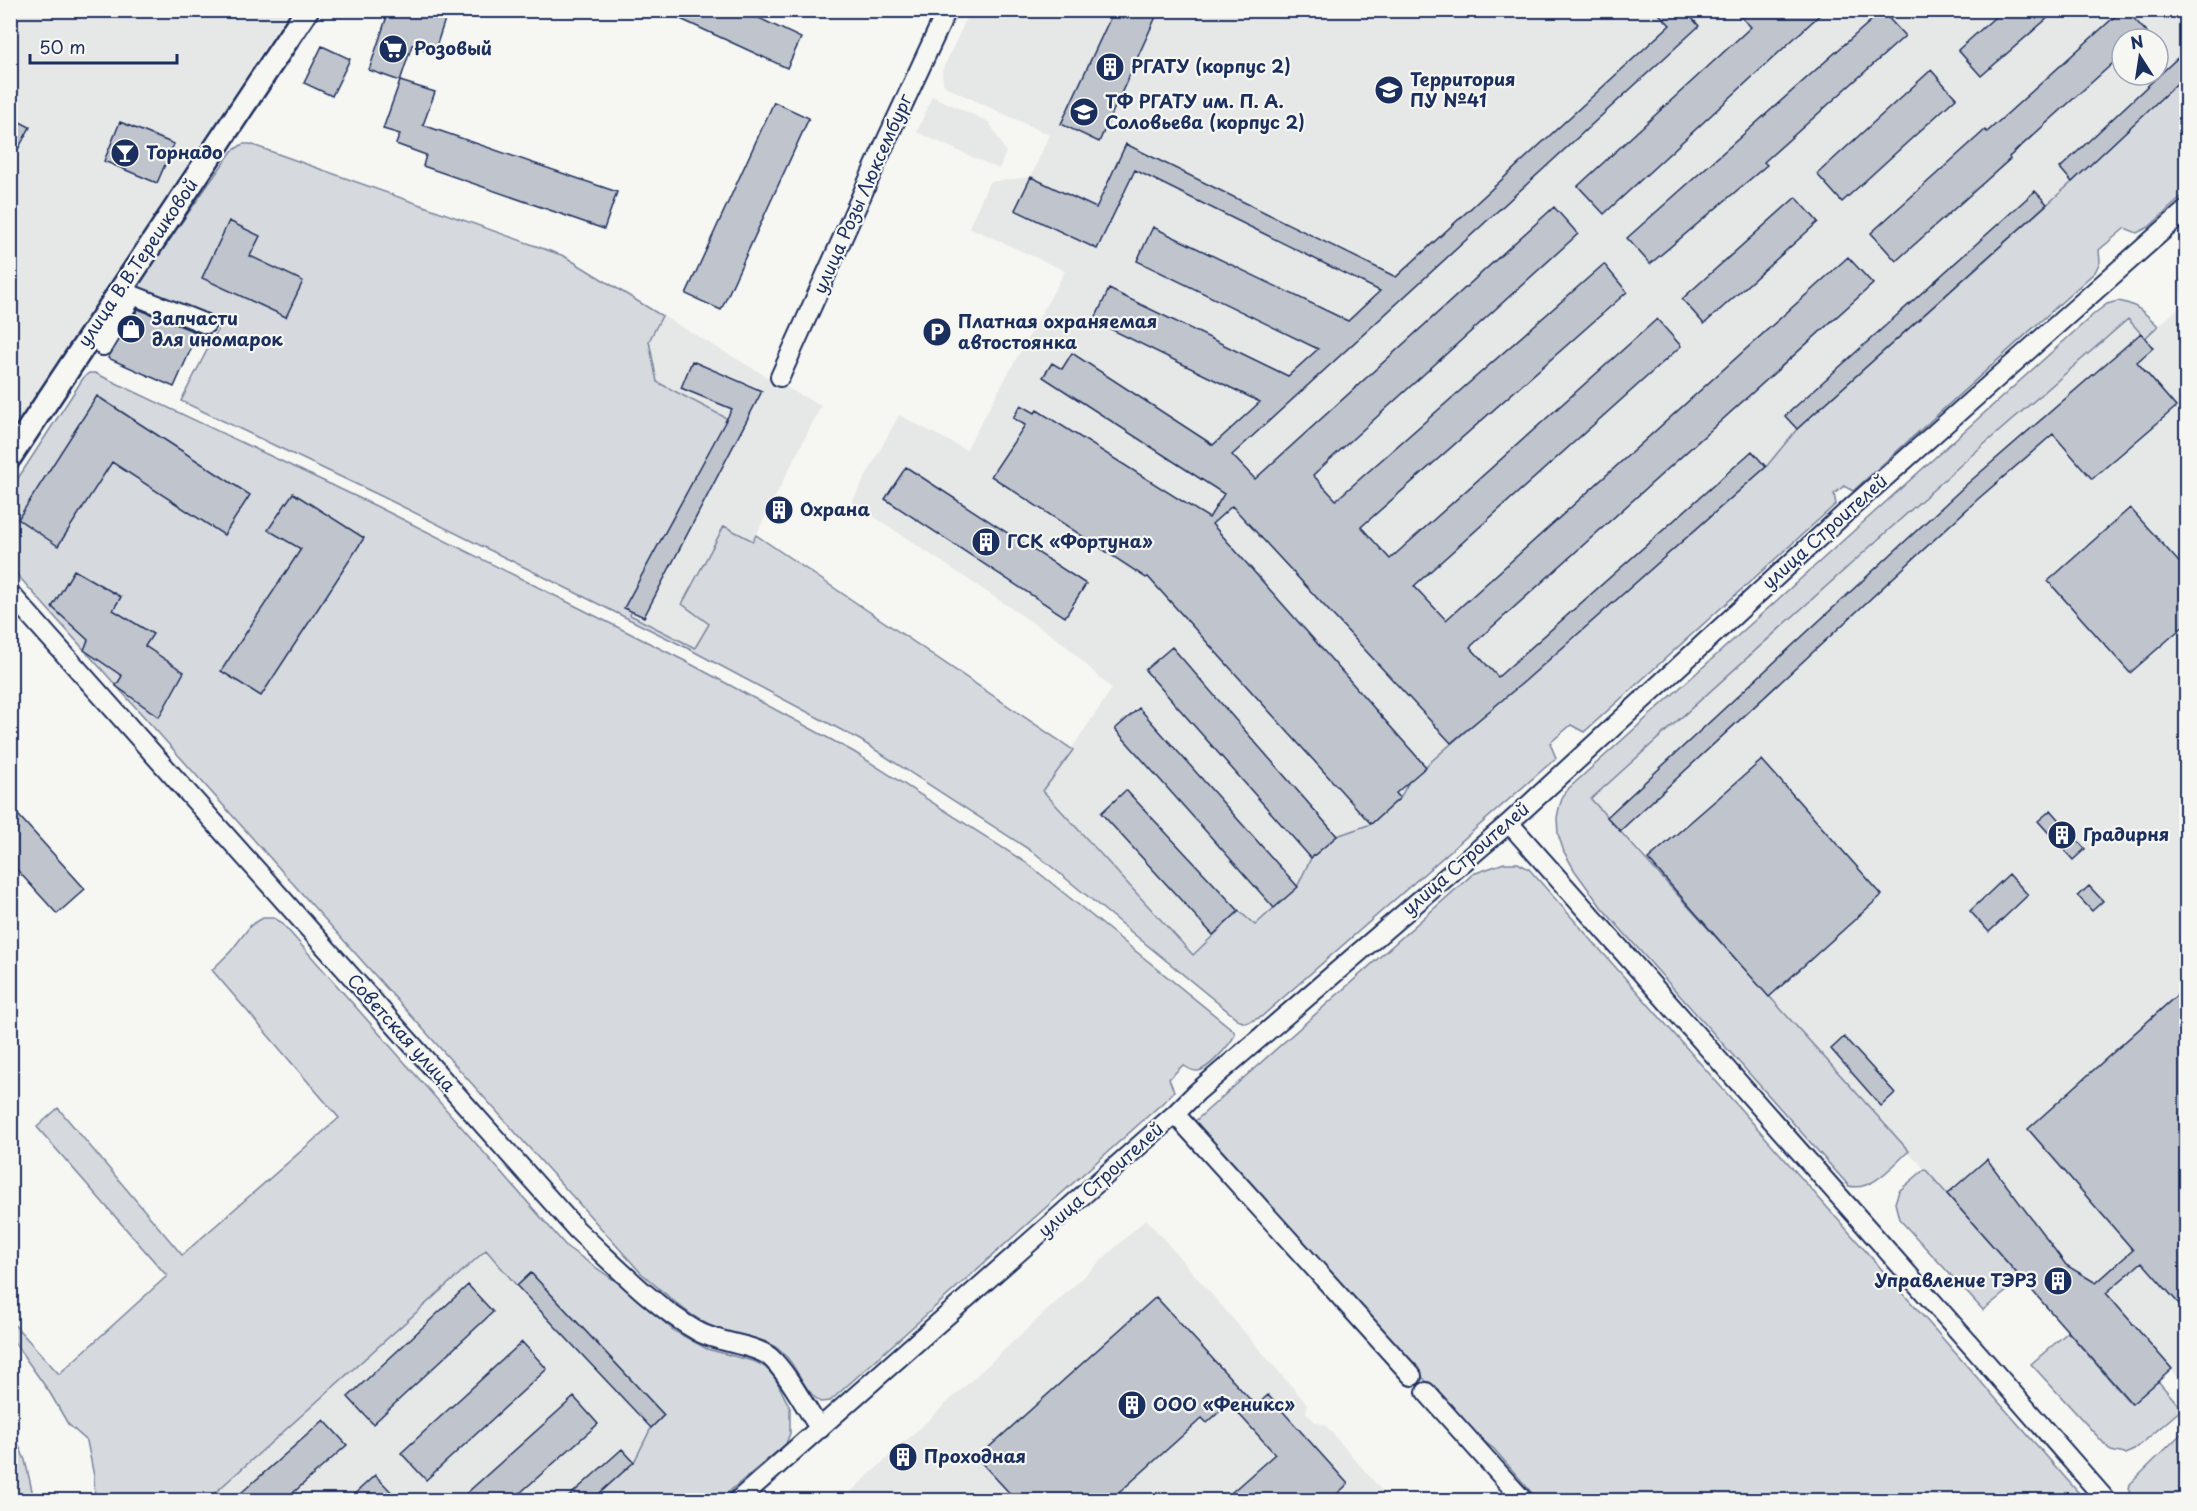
<svg xmlns="http://www.w3.org/2000/svg" width="2197" height="1511" viewBox="0 0 2197 1511" font-family="'Playpen Sans',sans-serif">
<rect width="100%" height="100%" fill="#f6f6f2"/>
<filter id="ink" filterUnits="userSpaceOnUse"><feTurbulence type="fractalNoise" baseFrequency=".0167" numOctaves="2"/><feDisplacementMap in="SourceGraphic" scale="12" xChannelSelector="R" yChannelSelector="G"/><feConvolveMatrix kernelMatrix="1 2 1 2 8 2 1 2 1" color-interpolation-filters="sRGB"/></filter>
<g filter="url(#ink)">
<!-- built -->
<path fill="#e6e7e7" fill-rule="evenodd" d="M11 11H289L11 433Z
M970 11H2186V74L2072 182 1797 429 1766 467 1410 780 1400 798 1371 824 1337 836 1298 887 1255 925 1213 935 1193 955 1043 791 1112 689 1062 642 852 502 899 415 966 450 1065 271 969 227 989 182 1031 177 1049 135 946 87 943 83 942 71ZM2122 39H2158V75H2122Z
M932 96 989 122 1006 152 999 169 917 132Z
M2186 272V1385L2171 1369 2132 1404 1947 1194 1769 997 1648 859 1591 799 1965 461 2128 319 2145 338 2164 321 2182 305 2179 279Z
M663 316 776 382 821 406 753 541 724 526 682 604 709 624 695 648 629 615 734 422 657 382 649 341Z
M1146 1219 1307 1404 1306 1413 1314 1421 1326 1426 1390 1500H842Z
M486 1250 517 1285 531 1273 665 1415 651 1428 634 1462 592 1500H207Z"/>
<!-- green -->
<path fill="#d6d9dd" stroke="#78849e" stroke-width="1.5" d="M2186 74V193L2149 227 2137 233 2125 228 2099 250 2100 262 2095 272 1853 491 1844 486 1834 494 1836 504 1584 732 1571 725 1550 743 1556 758 1261 1017 1246 1023 1240 1021 1036 854 860 740 689 649 381 496 181 401 222 321 135 288 232 151 243 144H250L564 256 662 316 649 341 657 382 734 422 630 615 695 648 709 624 682 604 724 526 753 541 756 535 1073 750 1043 791 1193 955 1239 911 1255 925 1297 887 1311 858 1337 836 1371 824 1400 798 1410 780 1766 467 1797 429 2072 182Z
M2118 301C2137 304 2145 313 2158 326L2145 338 2128 319 1965 461 1591 799 1909 1151C1893 1165 1872 1192 1849 1186L1602 908 1575 871 1564 852 1558 834 1557 818 1559 808 1563 796 1569 788 2095 313 2107 304Z
M89 373H95L376 506 685 661 854 752 1028 864 1233 1030 1235 1034C1232 1043 1207 1071 1197 1071 1192 1071 1187 1068 1183 1065L1169 1079 1174 1091 1168 1098 830 1401 820 1402C801 1388 796 1361 777 1348 759 1335 736 1337 716 1328 688 1317 664 1292 641 1273L12 569 11 489 84 377Z
M1504 863H1518L1529 869 2085 1500H1538L1494 1449 1471 1431 1193 1123 1473 874Z
M263 918H274L281 922 567 1247 625 1288 674 1331 707 1349 756 1362 765 1367 774 1376 790 1408V1433L786 1444 719 1500H592L634 1462 651 1428 664 1415 531 1273 517 1286 486 1250 207 1500H95L94 1476 87 1441 68 1424 50 1393 11 1338 10 1320 59 1374 167 1276 37 1127 58 1108 182 1255 339 1118 212 970 231 951 251 925Z
M1925 1169 2022 1279 1983 1310 1899 1219 1895 1203 1899 1191Z
M2068 1332 2131 1404 2158 1381 2182 1409 2134 1450 2125 1454 2111 1451 2031 1364Z
M2186 1429V1500H2131L2129 1489 2130 1484Z
M13 1432 25 1460 33 1495 43 1500H13L11 1496 10 1433Z"/>
<!-- building -->
<path fill="#c0c4cd" stroke="#1b2f5e" stroke-width="1.5" d="M389 10H448L434 53 412 45 400 81 369 70Z
M661 10H742L801 38 787 68Z
M1114 10H1159L1099 142 1061 124Z
M1655 10H1685L1699 26 1232 455 1255 479 1554 207 1578 234 1313 475 1336 500 1604 264 1627 292 1361 527 1390 559 1657 319 1681 346 1414 586 1446 620 1848 257 1873 284 1470 647 1498 677 1752 451 1766 467 1525 681 1451 743 1232 506 1212 524 1426 767 1396 793 1400 798 1371 824 1148 577 1146 578 991 476 1025 425 1013 418 1021 405 1035 413 1037 410 1209 518 1224 494 1043 377 1052 363 1062 369 1072 353 1213 445 1260 402 1094 321 1109 289 1288 376 1318 349 1137 261 1153 227 1348 321 1380 291 1135 170 1097 249 1015 210 1031 177 1096 208 1126 144 1396 277 1670 25Z
M1734 10H1825L1604 214 1578 186 1751 27Z
M2003 10H2057L1981 76 1958 50Z
M2122 10H2126L2153 39H2122V55L2009 157 2010 159 1896 261 1871 233 1985 130 1987 132Z
M1882 11 1905 36 1764 162 1767 165 1650 264 1627 238Z
M322 46 350 59 332 96 304 83Z
M2187 49V74L2072 182 2060 168Z
M1931 70 1956 98 1842 202 1817 174Z
M400 81 435 92 423 125 617 192 604 229 423 166 426 155 396 144 400 134 383 129Z
M774 102 809 118 721 310 686 294Z
M10 117 30 127 10 164Z
M120 122 174 144 157 183 104 161Z
M2035 191 2047 204 1797 429 1785 416Z
M1796 197 1818 222 1704 324 1682 299Z
M229 221 260 236 250 256 303 281 286 317 202 278Z
M138 309 198 333 174 387 108 358Z
M2141 333 2153 348 2137 362 2176 407 2092 479 2053 434 1978 499 1620 831 1607 817 1967 484Z
M692 361 762 391 644 617 624 608 732 409 681 388Z
M97 396 250 495 224 535 112 462 58 546 18 519Z
M906 467 1086 584 1065 617 885 499Z
M293 493 364 538 261 696 221 671 301 549 268 530Z
M2130 508 2187 571V623L2130 673 2048 581Z
M74 570 121 597 113 610 153 634 145 646 184 672 159 717 116 686 122 676 84 650 88 640 52 607Z
M1172 647 1337 836 1311 858 1145 670Z
M1139 708 1298 887 1274 908 1115 729Z
M1762 760 1882 895 1769 997 1648 859Z
M1126 790 1239 911 1213 935 1101 813Z
M10 806 85 889 57 914 10 862Z
M2051 810 2085 849 2073 860 2038 821Z
M2009 874 2028 895 1989 932 1970 911Z
M2089 886 2103 901 2092 911 2078 896Z
M2187 986V1313L2142 1262 2106 1293 2172 1369 2132 1404 1947 1194 1987 1159 2066 1265 2096 1283 2133 1250 2028 1129Z
M1844 1037 1895 1093 1881 1106 1831 1049Z
M531 1273 664 1415 651 1428 517 1286Z
M468 1285 493 1312 373 1424 348 1397Z
M1156 1297 1256 1406 1268 1395 1348 1484 1330 1500H1223L1275 1454 1229 1403 1207 1423 1202 1418 1111 1500H1016L977 1458Z
M522 1342 547 1369 426 1480 401 1453Z
M574 1397 598 1424 512 1500H459Z
M324 1420 347 1445 285 1500H233Z
M903 1444 916 1458 903 1470 891 1456Z
M622 1449 634 1462 592 1500H565Z
M375 1475 399 1500H348Z"/>
<g fill="none" stroke-linecap="round" stroke-linejoin="round">
<!-- minor casing -->
<g stroke="#1b2f5e" stroke-width="22">
<path id="minor" d="M120 290 206 324
M103 346 133 295
M780 377 887 139 947 10
M10 593 577 1230C613 1263 654 1307 697 1331 717 1343 755 1344 770 1357 788 1373 806 1409 820 1429
M1509 823 1976 1351 2106 1500
M1175 1114 1412 1376
M1426 1392 1523 1500
M738 1500 1175 1114 1197 1092 1509 823 1853 506 2186 210"/>
</g>
<!-- tertiary casing -->
<g stroke="#1b2f5e" stroke-width="27">
<path id="tertiary" d="M10 457 307 10"/>
</g>
<!-- minor -->
<use href="#minor" stroke="#f6f6f2" stroke-width="18"/>
<!-- tertiary -->
<use href="#tertiary" stroke="#f6f6f2" stroke-width="22"/>
</g>
</g>
<!-- icons -->
<defs>
<g id="supermarket-disc" transform="scale(1.5)"><circle r="9.5" fill="#1b2f5e" stroke="#f6f6f2"/><path d="M-6-5.5h2.5l.6 2H6L4.5 2H-2.5L-4.4-4H-6ZM-1.5 3.2a1.3 1.3 0 1 0 .1 0ZM3 3.2a1.3 1.3 0 1 0 .1 0Z" fill="#fff"/></g>
<g id="building-disc" transform="scale(1.5)"><circle r="9.5" fill="#1b2f5e" stroke="#f6f6f2"/><path d="M-4-6H4V6H1V3H-1V6H-4ZM-2.5-4.3h1.7v1.8h-1.7ZM.8-4.3h1.7v1.8H.8ZM-2.5-1h1.7V.8h-1.7ZM.8-1h1.7V.8H.8Z" fill="#fff"/></g>
<g id="university-disc" transform="scale(1.5)"><circle r="9.5" fill="#1b2f5e" stroke="#f6f6f2"/><path d="M0-5L7-2L0 1L-7-2ZM-4 1L0 2.5L4 1V4Q0 6-4 4Z" fill="#fff"/></g>
<g id="bar-disc" transform="scale(1.5)"><circle r="9.5" fill="#1b2f5e" stroke="#f6f6f2"/><path d="M-6-5H6L.8 .8V4.5H3.5V6h-7V4.5H-.8V.8Z" fill="#fff"/></g>
<g id="shop-disc" transform="scale(1.5)"><circle r="9.5" fill="#1b2f5e" stroke="#f6f6f2"/><path d="M-5-2.5h2.3a2.7 3.5 0 0 1 5.4 0H5L5.5 6h-11ZM-1.5-2.5h3a1.5 2.3 0 0 0-3 0Z" fill="#fff"/></g>
<g id="parking-disc" transform="scale(1.5)"><circle r="9.5" fill="#1b2f5e" stroke="#f6f6f2"/><path d="M-3.5-5.5H1a3.5 3.5 0 0 1 0 7H-1V5.5H-3.5ZM-1-3.4V-.6H.8a1.4 1.4 0 0 0 0-2.8Z" fill="#fff"/></g>
</defs>
<g fill-rule="evenodd">
<use href="#supermarket-disc" x="393" y="49"/>
<use href="#building-disc" x="1110" y="67"/>
<use href="#university-disc" x="1389" y="90"/>
<use href="#university-disc" x="1084" y="112"/>
<use href="#bar-disc" x="125" y="153"/>
<use href="#shop-disc" x="131" y="329"/>
<use href="#parking-disc" x="937" y="332"/>
<use href="#building-disc" x="779" y="510"/>
<use href="#building-disc" x="986" y="542"/>
<use href="#building-disc" x="2062" y="835"/>
<use href="#building-disc" x="2058" y="1281"/>
<use href="#building-disc" x="1132" y="1405"/>
<use href="#building-disc" x="903" y="1457"/>
</g>
<g text-anchor="middle" stroke-width="4.5" stroke-linejoin="round" paint-order="stroke">
<!-- poi labels -->
<g font-size="18" font-weight="bold" fill="#1b2f5e" stroke="#f6f6f2" text-anchor="start">
<text x="414" y="55">Розовый</text>
<text x="1131" y="73">РГАТУ (корпус 2)</text>
<text x="1410" y="86">Территория<tspan x="1410" dy="21">ПУ №41</tspan></text>
<text x="1105" y="108">ТФ РГАТУ им. П. А.<tspan x="1105" dy="21">Соловьева (корпус 2)</tspan></text>
<text x="146" y="159">Торнадо</text>
<text x="152" y="325">Запчасти<tspan x="152" dy="21">для иномарок</tspan></text>
<text x="958" y="328">Платная охраняемая<tspan x="958" dy="21">автостоянка</tspan></text>
<text x="800" y="516">Охрана</text>
<text x="1007" y="548">ГСК «Фортуна»</text>
<text x="2083" y="841">Градирня</text>
<text x="2037" y="1287" text-anchor="end">Управление ТЭРЗ</text>
<text x="1153" y="1411">ООО «Феникс»</text>
<text x="924" y="1463">Проходная</text>
</g>
<!-- street labels -->
<g font-size="18" fill="#1b2f5e" stroke="#f6f6f2">
<text transform="translate(863 194) rotate(-66)" y="6">улица Розы Люксембург</text>
<text transform="translate(138 263) rotate(-56)" y="6">улица В.В.Терешковой</text>
<text transform="translate(1825 532) rotate(-42)" y="6">улица Строителей</text>
<text transform="translate(1466 859) rotate(-41)" y="6">улица Строителей</text>
<text transform="translate(401 1033) rotate(48)" y="6">Советская улица</text>
<text transform="translate(1101 1180) rotate(-42)" y="6">улица Строителей</text>
</g>
</g>
<!-- margin -->
<rect width="2197" height="1511" fill="none" stroke="#f6f6f2" stroke-width="36"/>
<rect x="18" y="18" width="2161" height="1475" fill="none" stroke="#1b2f5e" stroke-width="2" filter="url(#ink)"/>
<!-- north arrow -->
<g transform="translate(2140 57) rotate(348)"><circle r="28" fill="#f6f6f2" stroke="#9ea6b7" stroke-width="1.5"/>
<path d="M0-4.5L10 22L0 15L-10 22Z" fill="#1b2f5e"/>
<text y="-9" font-size="16" font-weight="bold" text-anchor="middle" fill="#1b2f5e">N</text>
</g>
<!-- scale -->
<path d="M30 54v9h147v-9" fill="none" stroke="#1b2f5e" stroke-width="3"/>
<text x="39" y="54" font-size="18" fill="#1b2f5e" stroke="#f6f6f2" stroke-width="4.5" paint-order="stroke">50 m</text>
</svg>
